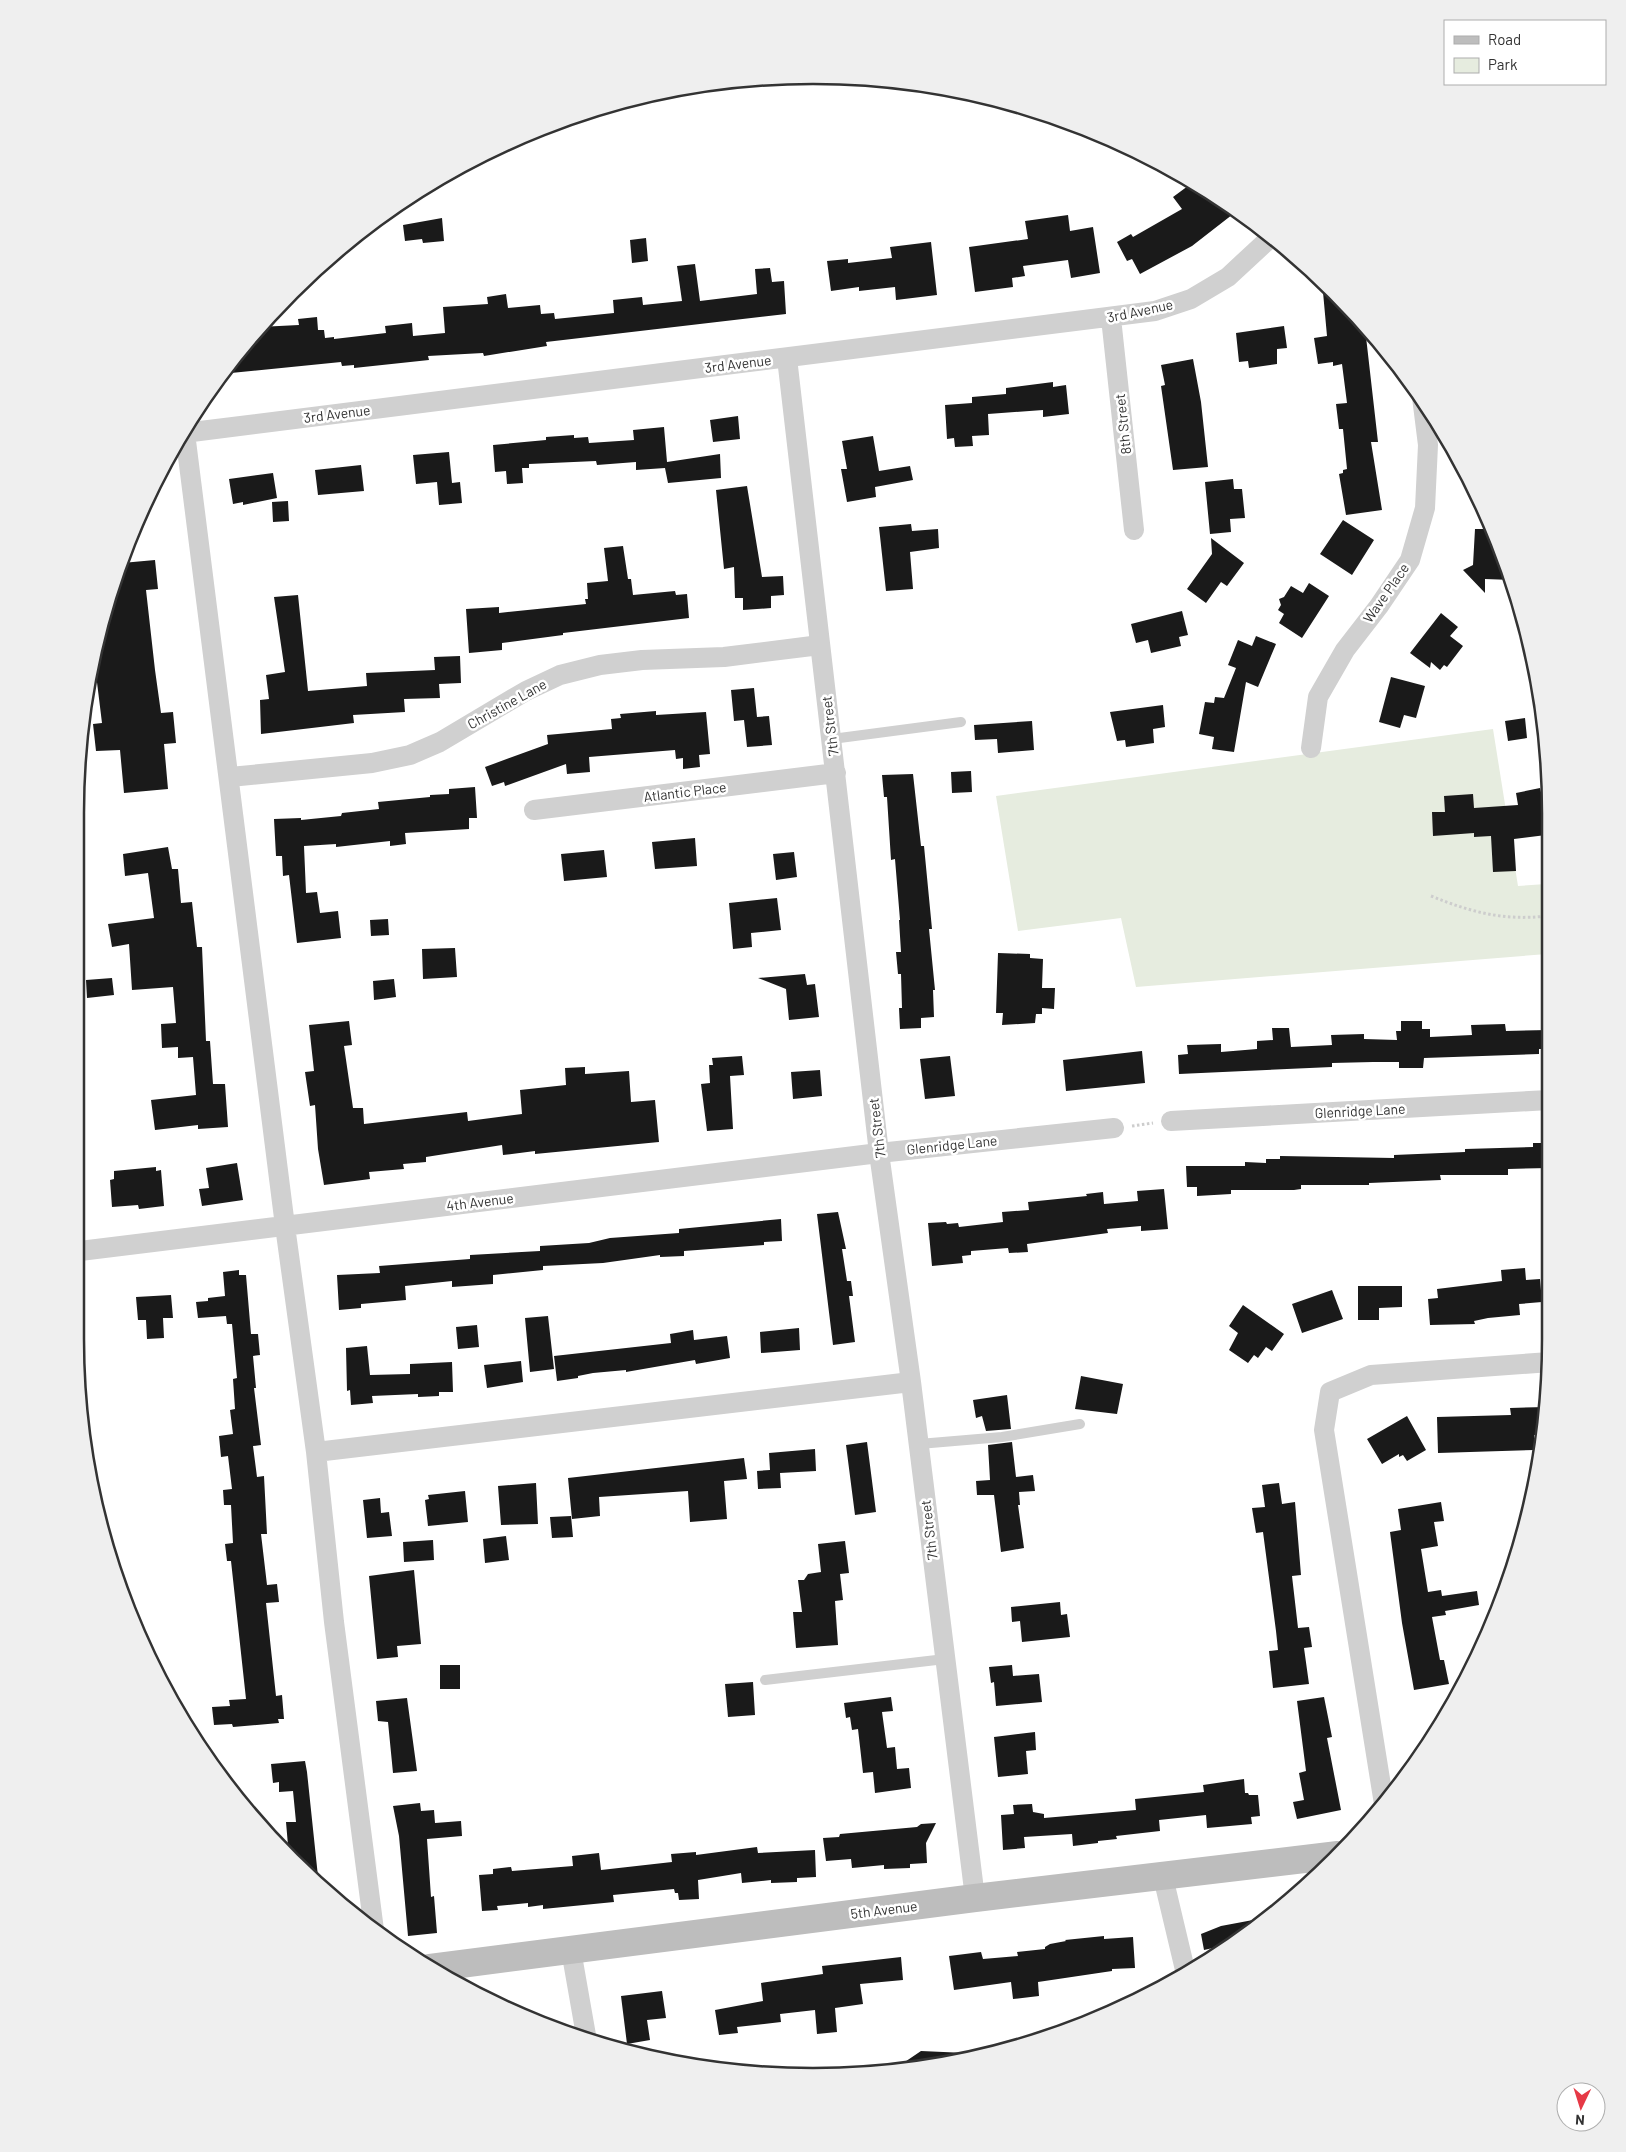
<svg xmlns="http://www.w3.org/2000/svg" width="1626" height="2152" viewBox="0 0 1626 2152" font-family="Barlow,sans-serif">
<rect width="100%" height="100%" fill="#fff"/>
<!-- green -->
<path fill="#e6ecdf" d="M1493 729 1518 886 1546 884 1547 954 1136 987 1121 918 1018 931 996 796Z"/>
<!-- building -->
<path fill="#1a1a1a" d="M1192 183 1223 199 1237 211 1192 246 1140 274 1132 259 1127 261 1117 242 1131 234 1133 237 1182 209 1173 197Z
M1068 215 1070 231 1093 227 1100 273 1071 278 1068 260 1023 266 1025 276 1012 278 1013 287 975 292 969 247 1028 239 1025 221Z
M442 218 444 241 423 243 422 239 405 241 403 225Z
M646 238 648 261 632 263 630 240Z
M931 242 937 295 896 300 895 287 859 291V287L831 291 827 261 848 259V263L892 258 890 247Z
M695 264 700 301 757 294 755 269 770 268 772 282 784 281 786 314 546 342 547 346 484 356 483 353 428 356 429 360 354 368V365L342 366 341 362 221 374 259 327 299 325 298 319 317 317 318 330H324L325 338 334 337V339L386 333 385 326 412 323 413 336 445 333 443 307 488 304 487 297 506 294 508 308 540 305 541 314 554 313 555 319 614 313 613 300 642 297 643 305 682 301 677 266Z
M1322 281 1335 291 1365 328 1378 442H1371L1382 510 1346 515 1339 474 1343 473V470L1347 469 1343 429H1339L1336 404 1347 403 1342 364 1333 366V362L1318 364 1314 338 1327 336Z
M1284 326 1287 348 1277 349V364L1249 368 1248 361 1239 362 1236 333Z
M1193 359 1201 402 1208 467 1173 470 1161 386 1165 385 1161 365Z
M1053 382V387L1066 385 1069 414 1043 417V410L988 414 989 435 972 436 973 446 955 447 954 438 947 439 945 405 972 403V397L1006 394V388Z
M738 416 740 439 713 442 710 420Z
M664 427 667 462 720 454 721 478 668 483 665 468 636 470V462L597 465 596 461 529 464V468H522L523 483 507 484 506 471 495 472 493 445 546 440V437L574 435V438L588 437 589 443 634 440 633 430Z
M873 436 879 471 910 466 913 480 875 487 876 497 847 502 841 469H847L842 441Z
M449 452 452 483 460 482 462 503 439 505 437 482 416 484 413 455Z
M361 465 364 491 318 495 315 470Z
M273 473 277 498 243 505V502L233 504 229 479Z
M1233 479 1234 489H1242L1245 518 1230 519 1231 532 1210 534 1205 482Z
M747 486 762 577 783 576 784 595 771 596V608L743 610V598H735L734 567 724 569 716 490Z
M288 501 289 521 273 522 272 502Z
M1343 520 1374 540 1352 575 1320 554Z
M911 524 912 531 938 529 939 548 910 552 913 589 886 591 879 527Z
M1475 529H1494L1512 580 1485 579V593L1463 570 1473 565Z
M1211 538 1244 563 1227 586 1221 582 1206 603 1187 589 1212 554Z
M623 546 628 579H631L633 595 675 591 676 595 687 594 689 618 563 633V635L502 643V650L469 653 466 609 499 607V613L586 604 585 599H588L587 583 608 581 604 548Z
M155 560 158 589 146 590 155 670 161 713 173 712 176 743 164 744 168 789 124 793 120 750 96 751 93 724 102 723 94 658 100 622 122 563Z
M1309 583 1329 596 1302 638 1279 623 1284 614 1278 610 1281 605 1279 599 1284 597 1291 586 1303 593Z
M298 595 308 691 367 686 366 673 435 670 434 657 460 656 461 683 439 684 440 698 404 699 405 712 353 715 354 723 261 734 260 700 269 699 266 675 285 672 274 597Z
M1182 611 1188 635 1179 637 1181 646 1151 653 1148 640 1136 643 1131 624Z
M1441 613 1458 627 1450 636 1463 646 1447 667 1444 665 1440 670 1431 662 1430 668 1410 653Z
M1256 636 1276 644 1258 687 1246 682 1234 752 1212 749 1214 737 1199 734 1205 702 1214 703 1215 697 1224 698 1236 668 1228 665 1238 640 1252 646Z
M1391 677 1425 686 1416 718 1404 715 1400 728 1379 722Z
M754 688 757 717 769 716 772 745 747 747 744 720 734 721 731 690Z
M1163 705 1165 727 1153 729 1154 743 1126 747 1125 740 1117 741 1110 712Z
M656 711V715L706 712 710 754 699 755 700 767 683 769V758L676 759 675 750 589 757 590 772 567 774 566 764 505 786 504 782 492 786 485 767 548 744 547 735 612 729 611 719 621 718 620 714Z
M1525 718 1527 738 1508 741 1505 721Z
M1032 721 1034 750 998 753 997 739 975 740 974 725Z
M971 771 972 792 952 793 951 772Z
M913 774 921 846H924L932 929H929L935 990H933L934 1017 921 1018V1028L900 1029 899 1008H902L901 974H898L896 952H901L899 920H900L895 859 891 860 887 797H884L882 775Z
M475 787 477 818H469V829L405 833 406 844 390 846V841L336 847V844L304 846 306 893 317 892 320 913 338 911 341 938 297 943 289 875 283 876 282 856H276L274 819 301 818V820L341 816 342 813 379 809 378 802 430 797V795L449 794V789Z
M1540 788 1546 814V835L1514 839 1516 871 1493 872 1491 836 1474 837V833L1433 836 1432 812H1445L1444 796 1473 794 1474 808 1518 805 1516 793Z
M695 838 697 866 655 869 652 842Z
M168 847 172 869H178L181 903 192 902 197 947H202L206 1041H210L213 1084H225L228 1127 198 1129V1125L155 1130 151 1100 196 1095 193 1057 178 1058V1047L162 1048 161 1024 176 1023 173 987 132 990 129 944 112 947 108 924 154 918 148 873 125 876 123 854Z
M604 850 607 877 564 881 561 854Z
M794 852 797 877 776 880 773 854Z
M777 898 781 930 751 933 752 947 733 949 729 903Z
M388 919 389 935 371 936 370 920Z
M455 948 457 977 423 979 422 949Z
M998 953 1030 954V958L1043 959 1042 988H1055L1054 1009 1042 1008V1014H1036L1035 1023 1002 1025 1003 1013H996Z
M805 974 807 985 815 984 819 1017 789 1020 786 989 758 978Z
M112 978 114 995 87 998 86 980Z
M394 979 396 997 374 1000 373 981Z
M349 1021 352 1045 344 1046 353 1108H363L364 1124 467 1112 468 1121 522 1114 520 1090 566 1085 565 1068 585 1067V1074L629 1071 631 1102 655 1100 659 1142 535 1154V1151L503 1155 502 1145 426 1157V1162L403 1164 404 1169 369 1172 370 1179 324 1185 318 1149 315 1105 310 1106 305 1072 314 1071 309 1025Z
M1401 1021H1422V1029H1430V1037L1472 1035 1471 1025 1505 1024 1506 1031 1548 1030V1049H1539V1054L1424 1058 1423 1068H1399V1062H1373L1332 1063V1067L1179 1074 1178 1055 1188 1054 1187 1045 1221 1044V1052L1257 1049V1041L1273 1040 1272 1028H1289L1291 1047 1332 1045 1331 1035 1364 1034V1039L1397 1040 1396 1031H1401Z
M1142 1051 1145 1083 1066 1091 1063 1060Z
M742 1056 744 1075 730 1076 733 1129 707 1131 701 1084 710 1083 709 1065H713L712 1058Z
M950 1056 955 1096 925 1099 920 1059Z
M820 1070 822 1096 793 1099 791 1072Z
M1533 1143H1549V1168L1508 1169V1175H1440L1441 1180 1369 1183V1185H1301V1189L1294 1190H1231V1194L1197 1196V1187H1187L1186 1166H1245V1162L1266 1163V1159H1280V1156L1394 1158V1155L1465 1152V1149L1533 1147Z
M237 1163 243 1200 202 1206 199 1189 209 1188 206 1168Z
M156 1167V1171L161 1170 164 1206 139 1209 138 1205 112 1207 110 1180 114 1179V1171Z
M1164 1189 1168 1229 1141 1231V1226L1107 1229 1108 1233 1027 1244 1028 1252 1009 1253 1008 1248 971 1251V1255L962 1256 963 1263 932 1266 928 1223 946 1222 947 1224 958 1223 959 1227 1003 1222 1002 1212 1029 1210 1028 1202 1087 1196 1086 1194 1103 1192 1104 1204 1138 1201 1137 1191Z
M838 1212 846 1249H842L847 1281H851L853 1296H849L855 1342 833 1345 817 1214Z
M781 1219 782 1241 764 1242V1245L684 1251V1256L660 1257V1255L603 1263 543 1266V1270L493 1275V1284L452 1287V1281L405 1286 406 1300 361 1304V1308L339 1310 337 1275 380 1273 379 1266 470 1259V1255L540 1251V1246L589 1243 610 1238 679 1233V1229Z
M1525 1268 1526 1280 1540 1279 1542 1302 1519 1304 1520 1315 1488 1318 1474 1321 1475 1324 1430 1325 1428 1299 1438 1298 1437 1289 1502 1281 1501 1270Z
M239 1270V1275H246L251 1334H258L260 1355 253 1356 256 1388H254L261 1445 253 1446 257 1477 264 1476 267 1534H261L267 1585 277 1584 279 1602 266 1603 276 1696 282 1695 284 1719H278L279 1723 233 1727 232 1724 214 1725 212 1707 230 1706 229 1700 246 1699 231 1561H227L225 1544 233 1543 231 1505H224L223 1490 232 1489 228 1456 221 1457 219 1436 233 1434 230 1410 235 1409 233 1379 237 1378 232 1324H227L226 1316 198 1318 196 1302 208 1301V1298L225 1296 223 1272Z
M1358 1286H1402V1307L1379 1308V1320H1358Z
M1332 1290 1343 1319 1302 1333 1292 1304Z
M171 1295 173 1318H163L164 1338 147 1339 146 1320H138L136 1297Z
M1243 1305 1284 1334 1272 1351 1266 1347 1258 1358 1254 1355 1248 1363 1229 1350 1238 1333 1229 1326Z
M548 1316 554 1369 530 1372 525 1318Z
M477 1325 479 1347 458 1349 456 1327Z
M799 1328 800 1350 761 1353 760 1332Z
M693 1330 694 1340 727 1336 730 1358 696 1364 695 1360 626 1372V1370L593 1373 578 1376V1378L557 1381 554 1356 671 1343 670 1334Z
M367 1346 370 1375 410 1374V1364L452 1362 453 1392H439V1396L418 1397V1394L372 1396 373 1403 351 1405 350 1390 347 1391 346 1348Z
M521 1361 523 1382 487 1388 484 1365Z
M1081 1376 1123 1384 1117 1414 1075 1409Z
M1007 1395 1011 1429 986 1431 982 1416 976 1418 973 1400Z
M1547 1407 1545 1435H1534V1450L1438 1453 1437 1417 1511 1415 1510 1408Z
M1407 1416 1426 1450 1407 1461 1403 1455 1399 1457V1454L1382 1464 1367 1439Z
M867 1442 876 1512 855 1515 846 1445Z
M1012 1442 1016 1477 1033 1475 1035 1491 1019 1492 1020 1505H1018L1024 1548 1001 1552 994 1495H977L976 1481 990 1480 988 1445Z
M815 1449 816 1471 780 1473 781 1488 758 1489 757 1471 770 1470 769 1453Z
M744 1458 747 1479 724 1481 727 1519 690 1522 688 1491 599 1497 600 1516 572 1519 568 1478Z
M536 1483 538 1524 501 1525 498 1486Z
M1279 1483 1282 1504 1295 1502 1301 1575 1292 1576 1298 1628 1309 1627 1312 1647 1304 1648 1309 1684 1273 1688 1269 1651 1278 1650 1276 1631 1263 1532 1256 1533 1252 1508 1265 1507 1262 1485Z
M465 1491 468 1522 428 1526 425 1500 429 1499 428 1495Z
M380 1498 381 1513 389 1512 392 1536 367 1538 363 1500Z
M1441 1502 1444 1521 1434 1522 1438 1546 1421 1549 1428 1592 1441 1590 1442 1596 1477 1591 1479 1605 1445 1611 1446 1615 1432 1617 1440 1660H1444L1449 1684 1414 1690 1402 1623 1390 1532 1401 1530 1398 1509Z
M571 1516 573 1537 552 1538 550 1517Z
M506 1536 509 1560 485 1563 483 1539Z
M433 1540 434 1560 404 1562 403 1542Z
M845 1541 849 1573 840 1574 843 1600 835 1601 838 1645 796 1648 793 1612H802L798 1580H804L808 1574 821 1572 818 1544Z
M414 1570 421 1644 397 1646 398 1657 377 1659 369 1576Z
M1060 1602 1061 1615 1067 1614 1070 1637 1022 1642 1020 1621 1012 1622 1011 1607Z
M440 1665H460V1689H440Z
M1012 1665 1013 1676 1039 1674 1042 1702 996 1706 994 1682 991 1683 989 1667Z
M753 1682 755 1715 728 1717 725 1684Z
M891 1697 893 1711 882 1712 887 1748 895 1747 897 1769 909 1768 911 1788 875 1793 873 1772 863 1773 858 1729 852 1730 850 1717 846 1718 844 1703Z
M1324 1697 1332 1737 1327 1738 1341 1810 1297 1819 1293 1802 1304 1800 1299 1773 1306 1771 1297 1701Z
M407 1698 417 1771 393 1773 388 1722 378 1721 376 1701Z
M1035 1732 1036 1750 1026 1751 1028 1774 998 1777 994 1737Z
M305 1761 307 1772 319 1886 289 1857 286 1822H296L293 1791 279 1792V1782L273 1783 271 1764Z
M1244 1779 1245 1793H1248L1249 1795H1258L1260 1816 1251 1817 1252 1824 1207 1828 1206 1815 1159 1820 1160 1831 1116 1836 1117 1839 1098 1841V1843L1073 1846 1072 1834 1024 1837 1025 1848 1003 1850 1001 1815 1014 1814 1013 1805 1032 1804 1033 1812 1044 1814V1818L1136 1810 1135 1799 1204 1792 1203 1785Z
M420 1803 421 1811 434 1810 435 1823 461 1821 462 1836 427 1839 431 1897 434 1896 437 1933 408 1936 399 1836 393 1806Z
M936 1823 926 1843 927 1863 910 1864V1868L884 1869V1865L852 1868 851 1859 826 1861 823 1838 839 1837 840 1834 917 1827 921 1824Z
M757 1847 758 1853 815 1850 816 1877 797 1878V1882L771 1883V1880L742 1883 741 1873 698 1880 699 1899 679 1900 678 1893H675L674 1889 613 1895 614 1902 543 1909V1905L528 1907V1903L497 1906 498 1910 482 1911 479 1875 493 1874V1869L511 1867 512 1871 573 1866 572 1856 599 1853 601 1870 672 1862 671 1854 696 1852V1855Z
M1269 1917 1225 1951 1214 1953 1213 1948 1204 1950 1201 1934 1221 1926Z
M1104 1936V1939L1133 1937 1135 1968 1112 1969V1971L1038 1982 1039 1996 1013 1999 1011 1982 954 1990 949 1956 981 1952 983 1959 1018 1956 1017 1952 1045 1949V1947L1050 1944 1066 1941 1065 1940Z
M901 1957 903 1980 860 1984 863 2004 835 2008 837 2032 817 2034 815 2010 780 2014 781 2022 737 2027 738 2033 719 2035 715 2010 763 2001 761 1983 823 1974 822 1966Z
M662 1991 666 2018 647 2020 650 2040 627 2044 621 1996Z
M921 2051 966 2053V2060L890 2072Z"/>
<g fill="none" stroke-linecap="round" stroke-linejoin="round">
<!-- path -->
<path stroke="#cdcdcd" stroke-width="3" stroke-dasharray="2.5 2.5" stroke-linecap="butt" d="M1431 896C1471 912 1503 921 1547 916
M1132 1126 1153 1123"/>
<!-- lane -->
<path stroke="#d0d0d0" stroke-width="10" d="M832 739 961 722
M919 1444 1002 1437 1080 1424
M765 1680 945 1659"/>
<!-- street -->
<path stroke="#d0d0d0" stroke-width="20" d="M1111 318 1134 530
M787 358 879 1153 911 1382 975 1898
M184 433 1155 311 1191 299 1228 277 1270 238
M185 433 285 1226 316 1452 334 1622 374 1930
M1311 748 1318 697 1345 650 1379 606 1410 560 1425 508 1428 445 1422 397
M230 777 372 763 410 755 440 742 526 691 560 675 600 665 642 660 724 657 820 645
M534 810 836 773
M1171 1121 1549 1100
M80 1251 879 1153 1114 1128
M316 1452 911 1382
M1384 1804 1324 1430 1330 1392 1371 1375 1550 1362
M1163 1877 1186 1974
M571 1950 587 2041"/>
<!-- secondary -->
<path stroke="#bdbdbd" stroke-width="28" d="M430 1968 975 1898 1338 1855"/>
</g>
<g text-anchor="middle" stroke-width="5" stroke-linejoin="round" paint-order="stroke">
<!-- street labels -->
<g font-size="14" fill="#333" stroke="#fff">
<text transform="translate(1140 311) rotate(-12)" y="5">3rd Avenue</text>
<text transform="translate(738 364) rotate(-7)" y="5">3rd Avenue</text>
<text transform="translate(337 414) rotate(-7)" y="5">3rd Avenue</text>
<text transform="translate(1123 424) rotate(-96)" y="5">8th Street</text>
<text transform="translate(1386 593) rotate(-55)" y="5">Wave Place</text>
<text transform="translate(507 704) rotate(-29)" y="5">Christine Lane</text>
<text transform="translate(830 726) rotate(-97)" y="5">7th Street</text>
<text transform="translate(685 792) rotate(-7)" y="5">Atlantic Place</text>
<text transform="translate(1360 1111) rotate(-3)" y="5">Glenridge Lane</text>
<text transform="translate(877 1128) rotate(-97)" y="5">7th Street</text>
<text transform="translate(952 1145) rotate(-6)" y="5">Glenridge Lane</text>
<text transform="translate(480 1202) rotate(-7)" y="5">4th Avenue</text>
<text transform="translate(929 1530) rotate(-97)" y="5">7th Street</text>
<text transform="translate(884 1910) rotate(-7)" y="5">5th Avenue</text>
</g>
</g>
<!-- crop -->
<path d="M0 0H1626V2152H0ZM813 84H813A729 729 0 0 1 1542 813V1339A729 729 0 0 1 813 2068H813A729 729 0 0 1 84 1339V813A729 729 0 0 1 813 84Z" fill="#efefef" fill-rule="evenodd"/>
<path fill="none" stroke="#333" stroke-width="2.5" d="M813 84H813A729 729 0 0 1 1542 813V1339A729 729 0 0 1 813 2068H813A729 729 0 0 1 84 1339V813A729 729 0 0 1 813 84Z"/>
<!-- legend -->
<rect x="1444" y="20" width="162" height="65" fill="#ffffff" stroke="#adadad"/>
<rect x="1454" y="36" width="25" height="8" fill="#bdbdbd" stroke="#adadad"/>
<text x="1488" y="45" font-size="15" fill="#333333">Road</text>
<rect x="1454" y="58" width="25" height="15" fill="#e6ecdf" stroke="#adadad"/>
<text x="1488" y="70" font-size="15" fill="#333333">Park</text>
<!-- north arrow -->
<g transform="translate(1581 2107) rotate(184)"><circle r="24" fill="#ffffff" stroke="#adadad"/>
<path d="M0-4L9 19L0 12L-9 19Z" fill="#e63946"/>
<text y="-8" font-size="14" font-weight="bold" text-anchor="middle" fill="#333333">N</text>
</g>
</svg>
